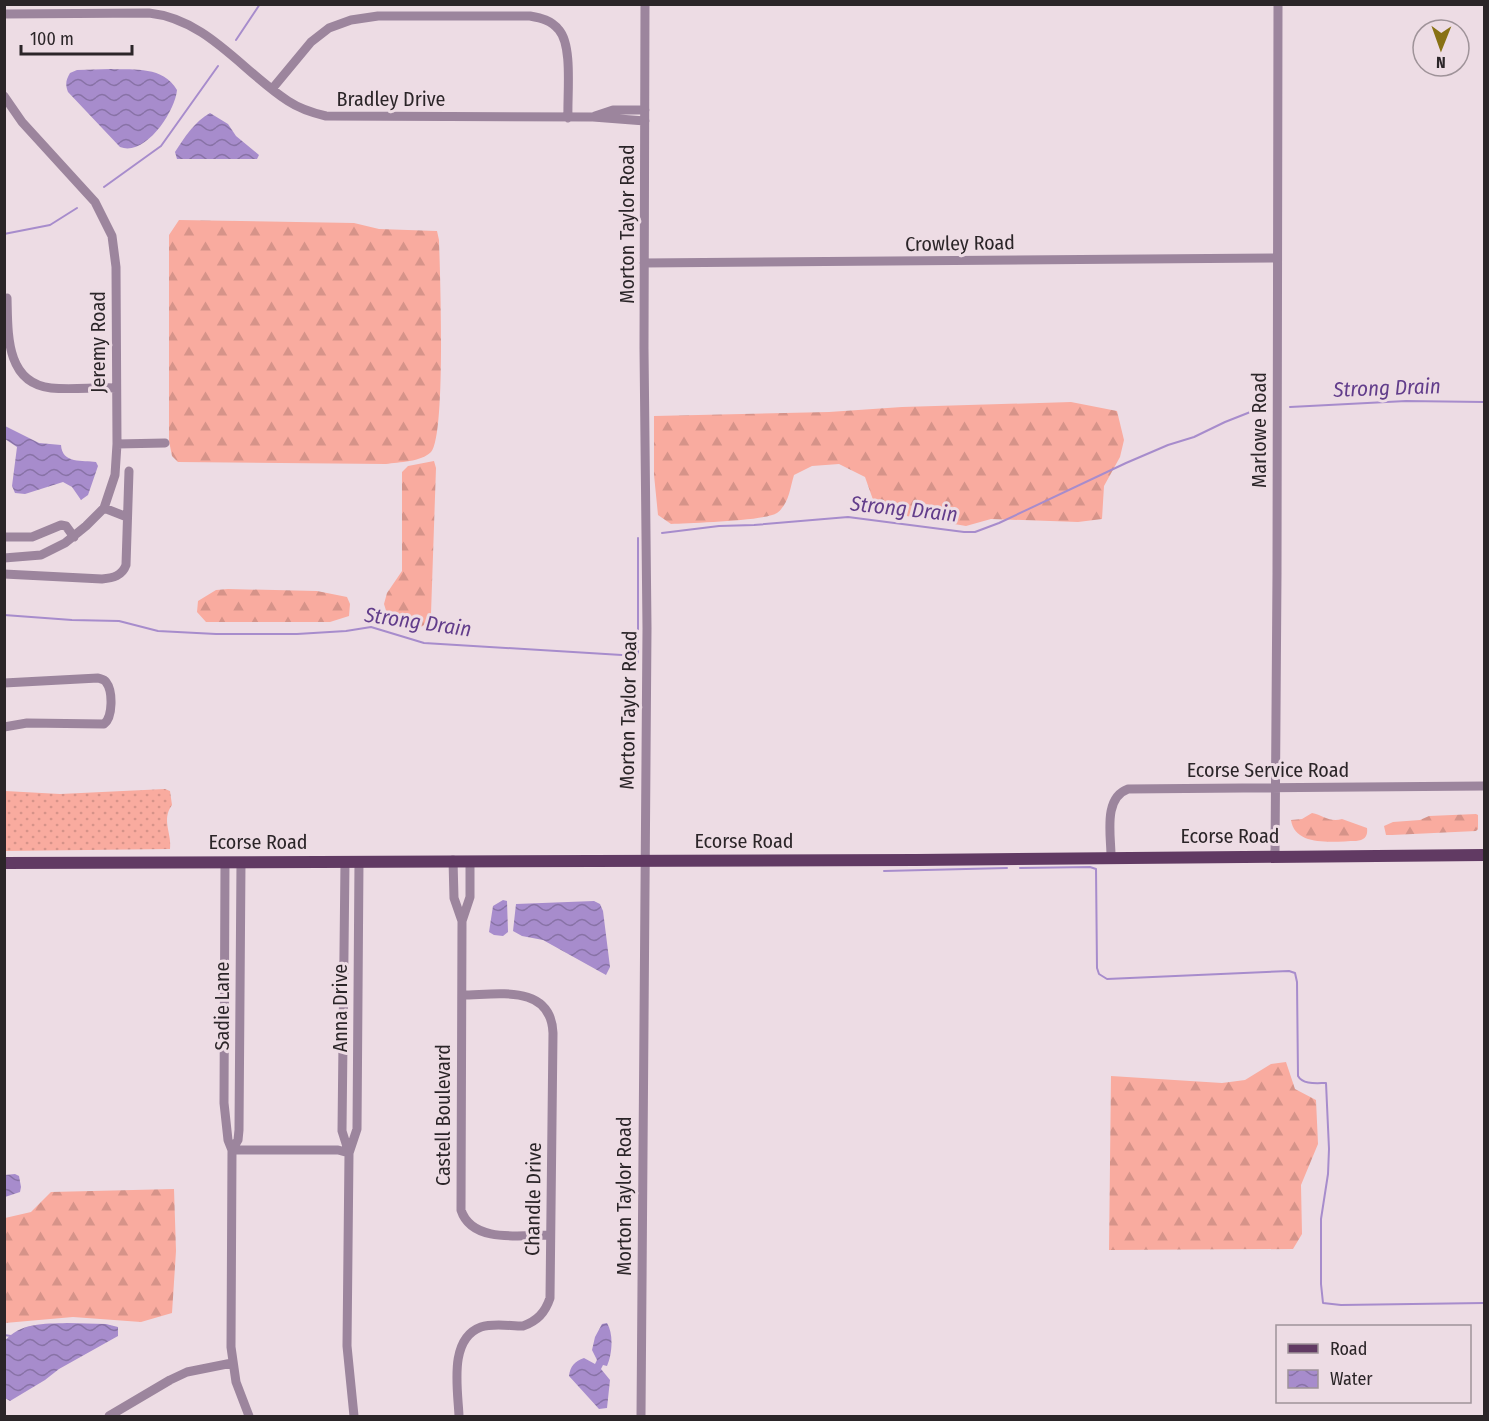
<svg xmlns="http://www.w3.org/2000/svg" width="1489" height="1421" viewBox="0 0 1489 1421" font-family="'Fira Sans Condensed',sans-serif">
<defs>
<pattern id="grass-dots" width="8" height="8" patternUnits="userSpaceOnUse" patternTransform="scale(1.5)"><rect width="8" height="8" fill="#f9ab9f"/><path d="M2 2h.1M6 6h.1" fill="none" stroke="#d69389" stroke-width="1.8" stroke-linecap="round"/></pattern>
<pattern id="forest-firs" width="22" height="20" patternUnits="userSpaceOnUse" patternTransform="scale(1.5)"><rect width="22" height="20" fill="#f9ab9f"/><path d="M5 1l3.5 6h-7zM16 11l3.5 6h-7z" fill="#d69389"/></pattern>
<pattern id="water-waves" width="16" height="10" patternUnits="userSpaceOnUse" patternTransform="scale(1.5)"><rect width="16" height="10" fill="#a78ccc"/><path d="M0 5q4-4 8 0t8 0" fill="none" stroke="#8872a6"/></pattern>
</defs>
<rect width="100%" height="100%" fill="#eddce4"/>
<!-- grass -->
<path fill="url(#grass-dots)" d="M165 789 170 791 172 805C161 820 172 833 170 849L5 851V791L60 794Z"/>
<!-- forest -->
<path fill="url(#forest-firs)" d="M179 220 354 223 379 229 437 231 439 240C440 271 446 436 431 452 421 462 399 462 386 464L178 462 172 456 169 441V235Z
M1071 402 1117 411 1124 440 1120 457 1104 486 1102 519 1078 522 991 519 966 526 877 511 865 477 839 464 812 466 794 475C790 488 789 504 777 513 765 521 690 523 671 524L658 515 654 475V416L829 412 902 407Z
M434 461 436 468 431 614 423 626 413 629 395 622 388 617 384 604 387 593 402 571V472L408 466Z
M228 589 317 591 347 597 350 604 349 616 330 622H206L197 612 198 601 216 590Z
M1312 813C1323 815 1330 823 1342 819L1367 828C1368 836 1365 840 1356 841 1336 841 1295 848 1291 820L1302 819Z
M1476 814 1478 815V829L1476 831 1392 835H1386L1384 826 1393 822 1420 820 1429 816Z
M1286 1062 1295 1089 1316 1100 1318 1144 1301 1185 1302 1234 1293 1249 1109 1250 1111 1076 1222 1083 1245 1080 1271 1064Z
M174 1189 176 1251 172 1313 141 1322 73 1317 5 1323V1218L31 1212 51 1192Z"/>
<!-- water -->
<path fill="url(#water-waves)" d="M111 69C135 70 163 66 177 90 175 112 145 157 120 147L68 92C65 84 66 80 70 73L77 70Z
M210 113 228 124 236 136 259 155 257 159H177L175 152C184 138 195 121 210 113Z
M5 426 39 443 61 445C62 464 83 460 96 462L98 466 88 495 81 500 72 487 63 482 25 494 15 493 12 486 17 447 5 439Z
M503 900 507 901 508 932 503 936 494 935 489 932 493 906Z
M594 901 600 904 603 911 610 967 606 975 543 940 522 936 513 931 516 904Z
M15 1174 19 1176 21 1187 20 1192 5 1197V1175Z
M67 1323 106 1324 118 1327V1336L59 1369 45 1380 10 1401 5 1398 4 1342C20 1322 44 1324 67 1323Z
M607 1323C614 1334 612 1355 607 1366L603 1365 601 1369 610 1380 607 1408 599 1409 569 1376C570 1366 575 1361 584 1358L595 1364 597 1360 592 1350 595 1337 602 1324Z"/>
<g fill="none" stroke-linecap="round" stroke-linejoin="round">
<!-- stream -->
<path stroke="#a78ccc" stroke-width="2" d="M236 40 260 4
M104 187 161 146 218 66
M4 234 50 225 77 208
M1290 407 1406 401 1484 402
M662 533 719 526 754 525 848 517 964 532H975L999 523 1126 463 1168 445 1194 437 1225 422 1263 407
M4 615 72 620 119 621 158 631 216 634H297L346 631 371 627 424 643 638 656V538
M1020 868 1090 867 1096 869 1097 968 1099 974 1107 979 1289 971 1295 973 1297 982 1298 1076C1303 1085 1317 1083 1326 1083L1329 1149 1328 1174 1321 1219V1284L1323 1303 1341 1305 1484 1303
M884 871 1007 868
M4 1335 11 1336"/>
<!-- minor -->
<path stroke="#9c859d" stroke-width="9" d="M4 14 149 13C207 19 242 71 288 101 300 109 313 113 326 116L593 117 645 121
M272 89 311 42 329 28 351 20 378 16H530C541 18 551 20 559 30 573 46 567 95 568 118
M4 96 22 122 95 202 112 236 116 267 117 444 115 475 104 508 86 526 65 543 41 555 4 558
M595 116 613 110H645
M644 263 1277 258
M7 298C8 332 5 383 51 388 73 390 95 387 116 388
M117 444 165 443
M104 508 127 517
M4 537H32L61 525 66 526 74 537
M4 574 102 579C113 578 122 576 126 565L129 471
M4 683 98 678C101 679 104 679 106 682 113 691 113 717 104 724L27 723 4 727
M1275 855 1277 573 1278 4
M1111 856C1111 835 1103 798 1128 789L1484 786
M453 860 454 898 462 921
M470 861V897L462 921 461 1210C472 1244 522 1235 550 1235
M225 862 224 1103 228 1140 232 1150 231 1347 236 1382 249 1416
M345 862 342 1131 349 1153 347 1346 354 1416
M232 1150 238 1140 239 1130 241 862
M232 1150H338L349 1153
M349 1153 357 1129 359 861
M109 1416 170 1380 187 1372 232 1363
M459 1416C458 1390 448 1339 481 1327 493 1323 510 1326 523 1326 537 1321 545 1313 550 1298L553 1033C551 983 496 995 462 995
M641 1416 647 628 644 348 645 4"/>
<!-- major -->
<path stroke="#613a63" stroke-width="12" d="M4 863 916 860 1484 855"/>
</g>
<g text-anchor="middle" stroke-width="6" stroke-linejoin="round" paint-order="stroke">
<!-- street labels -->
<g font-size="20" fill="#2b2528" stroke="#eddce4">
<text x="391" y="106">Bradley Drive</text>
<text transform="translate(627 224) rotate(-90)" y="7">Morton Taylor Road</text>
<text transform="translate(960 243) rotate(-1)" y="7">Crowley Road</text>
<text transform="translate(98 342) rotate(-90)" y="7">Jeremy Road</text>
<text transform="translate(1259 430) rotate(-90)" y="7">Marlowe Road</text>
<text transform="translate(628 710) rotate(-89)" y="7">Morton Taylor Road</text>
<text x="1268" y="777">Ecorse Service Road</text>
<text x="1230" y="843">Ecorse Road</text>
<text x="744" y="848">Ecorse Road</text>
<text x="258" y="849">Ecorse Road</text>
<text transform="translate(222 1006) rotate(-90)" y="7">Sadie Lane</text>
<text transform="translate(340 1008) rotate(-90)" y="7">Anna Drive</text>
<text transform="translate(443 1115) rotate(-90)" y="7">Castell Boulevard</text>
<text transform="translate(624 1196) rotate(-90)" y="7">Morton Taylor Road</text>
<text transform="translate(533 1199) rotate(-89)" y="7">Chandle Drive</text>
</g>
<!-- water labels -->
<g font-size="21" font-style="italic" fill="#623d8b" stroke="#eddce4">
<text transform="translate(1387 388) rotate(-2)" y="7">Strong Drain</text>
<text transform="translate(904 509) rotate(6)" y="7">Strong Drain</text>
<text transform="translate(418 622) rotate(8)" y="7">Strong Drain</text>
</g>
</g>
<!-- border -->
<rect width="1489" height="1421" fill="none" stroke="#2b2528" stroke-width="12"/>
<!-- legend -->
<rect x="1276" y="1325" width="195" height="78" fill="#eddce4" stroke="#9f9399" stroke-width="1.5"/>
<rect x="1288" y="1344" width="30" height="9" fill="#613a63" stroke="#9f9399" stroke-width="1.5"/>
<text x="1330" y="1355" font-size="18" fill="#2b2528">Road</text>
<rect x="1288" y="1370" width="30" height="18" fill="url(#water-waves)" stroke="#9f9399" stroke-width="1.5"/>
<text x="1330" y="1385" font-size="18" fill="#2b2528">Water</text>
<!-- north arrow -->
<g transform="translate(1441 48) rotate(181)"><circle r="28" fill="#eddce4" stroke="#9f9399" stroke-width="1.5"/>
<path d="M0-4.5L10 22L0 15L-10 22Z" fill="#887113"/>
<text y="-9" font-size="16" font-weight="bold" text-anchor="middle" fill="#2b2528">N</text>
</g>
<!-- scale -->
<path d="M21 45v9h111v-9" fill="none" stroke="#2b2528" stroke-width="3"/>
<text x="30" y="45" font-size="18" fill="#2b2528" stroke="#eddce4" stroke-width="4.5" paint-order="stroke">100 m</text>
</svg>
